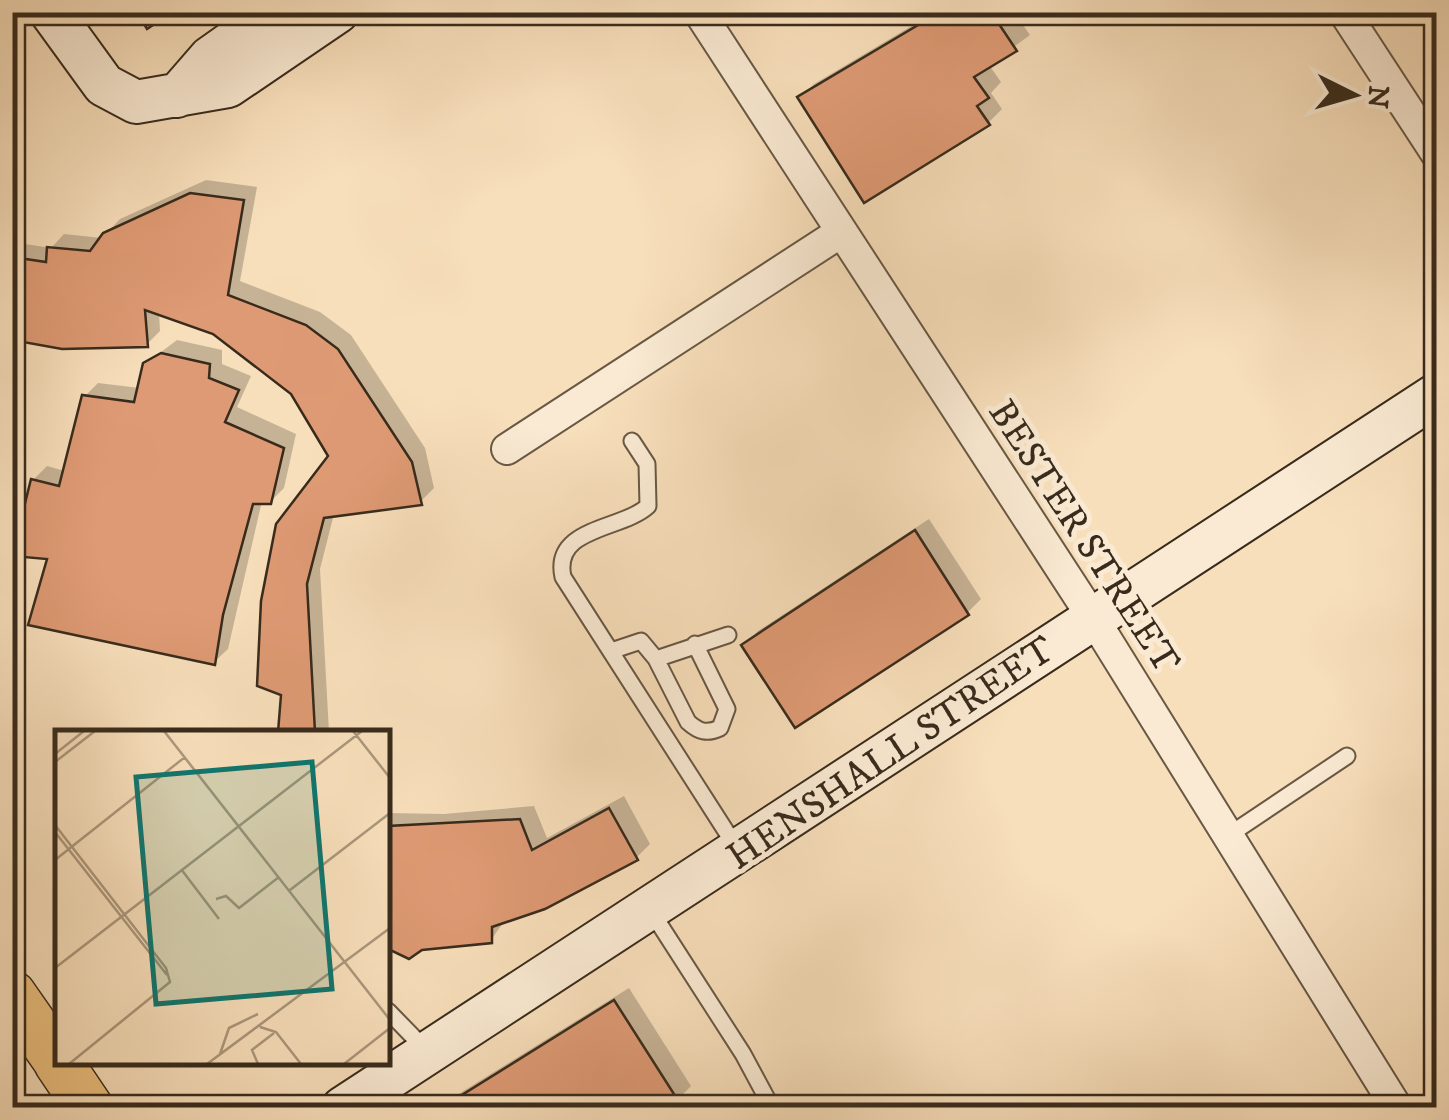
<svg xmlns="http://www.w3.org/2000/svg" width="1449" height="1120" viewBox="0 0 1449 1120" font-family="'IM FELL DW Pica',serif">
<rect width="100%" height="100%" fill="#f8dfbb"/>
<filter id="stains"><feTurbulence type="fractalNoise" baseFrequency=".002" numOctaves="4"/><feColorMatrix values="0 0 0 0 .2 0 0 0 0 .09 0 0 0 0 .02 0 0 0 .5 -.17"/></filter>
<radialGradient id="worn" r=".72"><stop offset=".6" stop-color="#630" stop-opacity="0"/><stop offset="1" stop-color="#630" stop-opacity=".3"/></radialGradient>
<!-- shadow -->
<path fill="#0003" d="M935 12H1014L1030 35 989 65 1001 82 991 93 1002 109 988 123 865 200 801 98 814 84Z
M206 180 257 187 240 281 320 312 351 335 425 448 434 488 420 502 334 514 320 569 329 732H280L331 456 293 393 214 332 159 312 160 331 147 344 12 337V242L51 248 64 234 102 238 120 219Z
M177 340 222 350V364L251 376 237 407 296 434 284 488 270 502 262 501 228 649 214 662 50 557 33 480 47 466 65 471 84 397 98 383 140 388 145 364Z
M929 519 981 599 967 613 744 645 758 631Z
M624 796 650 844 636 858 505 920 491 940 421 947 409 956 388 946V813L444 814 534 806 547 838Z
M629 988 691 1086 677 1100 666 1108H436Z"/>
<!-- building -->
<path fill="#de9a74" stroke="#382b1c" stroke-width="2.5" d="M137 12H173L147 29Z
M940 12H991L1017 51 974 77 989 98 977 106 990 125 864 203 797 97Z
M190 193 244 200 228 295 306 325 338 349 412 462 422 505 324 518 307 584 315 732H278L281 695 257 686 261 601 276 524 328 456 291 394 213 334 145 310 148 347 62 349 12 340V257L46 262 47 247 90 251 103 233Z
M161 353 210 364 209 378 239 390 225 422 284 448 271 504H253L223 615 215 665 28 625 47 559 12 556 31 479 59 486 82 395 134 402 143 363Z
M915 530 969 615 795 728 741 645Z
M609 808 638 860 545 909 492 927V943L422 950 409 959 388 949V826L520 819 532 850Z
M614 1000 679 1102 670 1108H441Z"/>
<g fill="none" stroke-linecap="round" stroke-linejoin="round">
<!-- lane casing -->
<g stroke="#685844" stroke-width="19">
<path id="lane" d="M632 441 647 464 648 506C622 530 552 527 563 577L738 850
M614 650 641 641 656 659 728 635
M656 659 688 722C699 732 707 734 720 728L727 709 695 644
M1226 837 1347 756
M651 911 743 1054 772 1108
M388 1011 427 1051"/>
</g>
<!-- street casing -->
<g stroke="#685844" stroke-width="34">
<path id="street" d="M699 12 1093 618 1397 1108
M1344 12 1436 153
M507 449 841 232"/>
</g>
<!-- secondary casing -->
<g stroke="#382b1c" stroke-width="46">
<path id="secondary" d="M51 12 104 85 136 102 228 86 337 12
M177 96 210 58 275 12
M343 1108 1436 395"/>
</g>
<!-- primary casing -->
<g stroke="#382b1c" stroke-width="51">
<path id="primary" d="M12 995 58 1061
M58 1062 89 1108"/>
</g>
<!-- lane -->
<use href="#lane" stroke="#faead3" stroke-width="15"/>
<!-- street -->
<use href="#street" stroke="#faead3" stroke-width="30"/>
<!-- secondary -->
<use href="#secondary" stroke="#faead3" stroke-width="42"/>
<!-- primary -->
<use href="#primary" stroke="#ecc07e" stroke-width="48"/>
</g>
<g text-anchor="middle" stroke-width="10" stroke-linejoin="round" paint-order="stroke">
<!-- street labels -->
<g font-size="38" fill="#382b1c" stroke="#faead3">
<text transform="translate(1085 536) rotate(57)" y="13">BESTER STREET</text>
<text transform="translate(890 752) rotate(-34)" y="13">HENSHALL STREET</text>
</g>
</g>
<!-- overview -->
<g transform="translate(55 730)">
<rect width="335" height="335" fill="#f8dfbb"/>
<path fill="none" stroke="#ab977b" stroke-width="2.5" d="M109 1 335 290M298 1 335 48M0 24 29 1M0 32 40 1M0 95 111 238 115 252 14 334M0 102 112 245M0 130 130 27M126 139 164 189M235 160 335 83M161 169 171 166 184 178 224 147M0 238 307 1M205 297 221 302 246 334M165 324 174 298 203 284M152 334 335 198M203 334 197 320 219 303M289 334 335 298"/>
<path fill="#0f766e" fill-opacity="0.15" stroke="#0f766e" stroke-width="5" d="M257 32 277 259 101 274 81 47Z"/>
<rect width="335" height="335" fill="none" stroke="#382b1c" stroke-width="5"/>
</g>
<!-- margin -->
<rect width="1449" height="1120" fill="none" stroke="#f8dfbb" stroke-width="50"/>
<rect x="15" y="15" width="1419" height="1090" fill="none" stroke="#382b1c" stroke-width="5"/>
<rect x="25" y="25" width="1399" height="1070" fill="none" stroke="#382b1c" stroke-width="2.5"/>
<!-- north arrow -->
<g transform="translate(1354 95) rotate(95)" stroke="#faead3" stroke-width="8" paint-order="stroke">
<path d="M0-8L18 38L0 25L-18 38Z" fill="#382b1c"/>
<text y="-15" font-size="28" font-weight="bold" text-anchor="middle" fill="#382b1c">N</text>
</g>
<rect width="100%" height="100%" filter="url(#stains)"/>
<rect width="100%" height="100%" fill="url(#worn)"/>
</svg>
